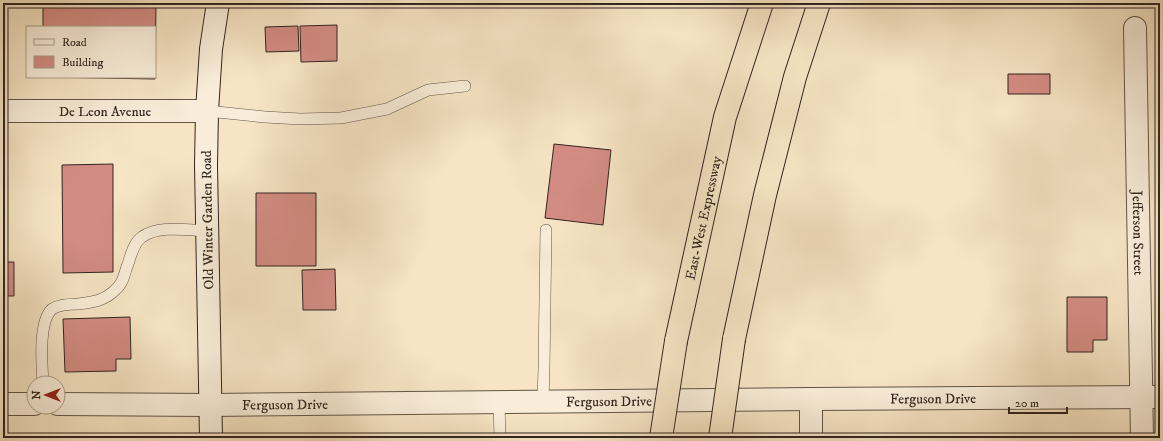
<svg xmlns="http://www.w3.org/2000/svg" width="1163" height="441" viewBox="0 0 1163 441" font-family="'IM FELL DW Pica',serif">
<rect width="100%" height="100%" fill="#f6e4c4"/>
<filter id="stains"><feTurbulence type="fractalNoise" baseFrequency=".005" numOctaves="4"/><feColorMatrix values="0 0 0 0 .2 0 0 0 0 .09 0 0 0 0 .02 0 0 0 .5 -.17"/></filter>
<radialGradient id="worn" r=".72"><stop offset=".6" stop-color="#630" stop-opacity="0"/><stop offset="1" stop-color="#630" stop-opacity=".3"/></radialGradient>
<!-- building -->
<path fill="#d38c83" stroke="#31251e" d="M43 3H156L155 79 43 77H155V27H43Z
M337 25V61L301 62 300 26Z
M298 26 299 51 266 52 265 27Z
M1008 74H1050V94H1008Z
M554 144 611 150 603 225 545 218Z
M113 164V272L63 273 62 165Z
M256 193H316V266H256Z
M3 262H14V296H3Z
M335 269 336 310H303L302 270Z
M1067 297H1107V340H1093V352H1067Z
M130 317 131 359H116V371L65 372 63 319Z"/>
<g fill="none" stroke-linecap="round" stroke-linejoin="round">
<!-- service casing -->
<g stroke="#625548" stroke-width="12">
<path id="service" d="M207 111 265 117 300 119 341 118 387 109 428 90 465 86
M43 383C42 365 38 322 52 309 58 305 72 304 79 304 92 302 103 301 113 292 124 283 123 277 128 264 131 255 134 242 142 237 159 225 187 230 207 231
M499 402 500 438
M543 402 544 368 546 230"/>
</g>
<!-- minor casing -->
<g stroke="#625548" stroke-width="24">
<g id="minor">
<path id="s1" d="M1135 28 1142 438"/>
<path id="s2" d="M3 111H207"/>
</g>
</g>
<!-- tertiary casing -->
<g stroke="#625548" stroke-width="24">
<g id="tertiary">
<path d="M811 399V438"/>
<path d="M3 404H34"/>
<path id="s3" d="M58 404 211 405 811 399 1160 397"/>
</g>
</g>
<!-- secondary casing -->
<g stroke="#31251e" stroke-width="24">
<path id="secondary" d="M211 438 206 165 207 111 211 49 218 3"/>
</g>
<!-- motorway casing -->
<g stroke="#31251e" stroke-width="24">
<g id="motorway">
<path d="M734 339 765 195 795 77 819 3"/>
<path id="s4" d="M676 341 725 117 762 3"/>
</g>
</g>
<!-- service -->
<use href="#service" stroke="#f9edd9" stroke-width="11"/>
<!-- minor -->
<use href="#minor" stroke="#f9edd9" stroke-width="22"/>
<!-- tertiary -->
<use href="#tertiary" stroke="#f9edd9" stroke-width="22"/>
<!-- secondary -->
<use href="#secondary" stroke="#f9edd9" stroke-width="22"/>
<!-- motorway -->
<use href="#motorway" stroke="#f6e4c4" stroke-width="22"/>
<!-- motorway-bridge casing -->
<g stroke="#31251e" stroke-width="24" stroke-linecap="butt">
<path id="motorway-bridge" d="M661 438 676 341
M720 438 734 339"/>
</g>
<!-- motorway-bridge -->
<use href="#motorway-bridge" stroke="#f6e4c4" stroke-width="22"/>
</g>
<g text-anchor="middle" stroke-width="4" stroke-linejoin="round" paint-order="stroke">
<!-- street labels -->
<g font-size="14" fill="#31251e" stroke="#f9edd9">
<text dy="5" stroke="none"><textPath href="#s2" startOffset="102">De Leon Avenue</textPath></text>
<text dy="5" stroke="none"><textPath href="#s4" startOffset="126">East-West Expressway</textPath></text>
<text transform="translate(207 220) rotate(-91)" y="5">Old Winter Garden Road</text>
<text dy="5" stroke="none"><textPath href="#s1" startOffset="205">Jefferson Street</textPath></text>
<text dy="5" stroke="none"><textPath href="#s3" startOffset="875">Ferguson Drive</textPath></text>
<text dy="5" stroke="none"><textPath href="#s3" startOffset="551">Ferguson Drive</textPath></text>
<text dy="5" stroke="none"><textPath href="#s3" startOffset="227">Ferguson Drive</textPath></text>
</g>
</g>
<!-- margin -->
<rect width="1163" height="441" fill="none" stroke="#f6e4c4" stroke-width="16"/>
<rect x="4" y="4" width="1155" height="433" fill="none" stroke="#31251e" stroke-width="2"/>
<rect x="8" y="8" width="1147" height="425" fill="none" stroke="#31251e"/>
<!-- legend -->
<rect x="26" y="26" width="130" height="52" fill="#f9edd9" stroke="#a99d8e"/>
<rect x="34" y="39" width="20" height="6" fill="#f9edd9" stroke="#a99d8e"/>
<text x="62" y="46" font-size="12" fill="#31251e">Road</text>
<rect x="34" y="56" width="20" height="12" fill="#d38c83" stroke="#a99d8e"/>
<text x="62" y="66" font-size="12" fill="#31251e">Building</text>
<!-- north arrow -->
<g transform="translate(46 395) rotate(270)"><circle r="19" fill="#f9edd9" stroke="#a99d8e"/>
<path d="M0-3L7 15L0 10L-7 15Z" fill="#8f2418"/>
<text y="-6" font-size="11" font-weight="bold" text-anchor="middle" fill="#31251e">N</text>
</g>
<!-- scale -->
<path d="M1009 407v6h58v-6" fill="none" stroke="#31251e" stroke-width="2"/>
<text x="1015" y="407" font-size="12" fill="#31251e" stroke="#f9edd9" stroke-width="3" paint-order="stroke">20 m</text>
<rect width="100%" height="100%" filter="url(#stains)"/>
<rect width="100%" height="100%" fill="url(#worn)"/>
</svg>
